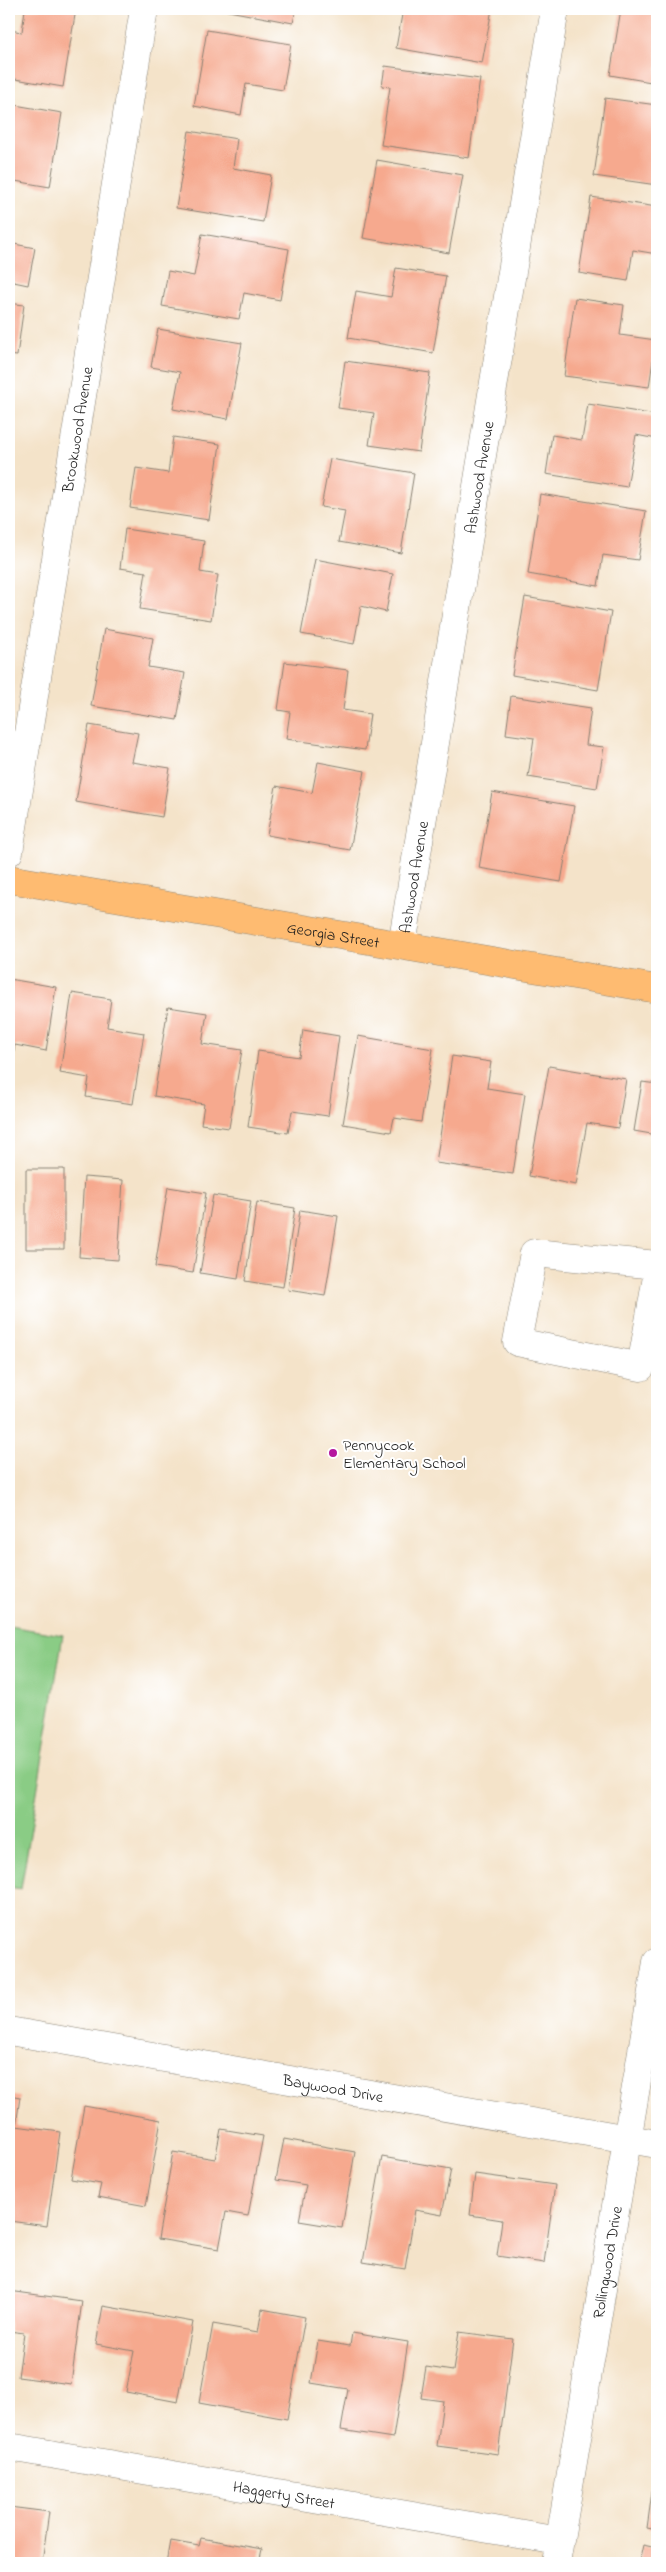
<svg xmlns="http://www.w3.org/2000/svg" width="666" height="2572" viewBox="0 0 666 2572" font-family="'Indie Flower',sans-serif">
<rect width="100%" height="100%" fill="#fff"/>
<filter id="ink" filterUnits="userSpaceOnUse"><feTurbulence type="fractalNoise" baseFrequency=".02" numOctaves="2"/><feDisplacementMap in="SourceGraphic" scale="10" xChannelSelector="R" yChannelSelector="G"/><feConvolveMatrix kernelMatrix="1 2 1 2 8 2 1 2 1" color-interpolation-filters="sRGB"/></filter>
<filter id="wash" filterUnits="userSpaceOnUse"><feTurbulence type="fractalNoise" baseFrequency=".0096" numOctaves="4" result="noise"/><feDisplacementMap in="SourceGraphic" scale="20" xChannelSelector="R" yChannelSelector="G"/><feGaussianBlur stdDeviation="1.12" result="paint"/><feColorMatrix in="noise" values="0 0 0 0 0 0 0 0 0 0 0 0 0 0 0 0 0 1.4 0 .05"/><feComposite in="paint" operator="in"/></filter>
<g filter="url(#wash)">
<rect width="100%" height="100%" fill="#f4e3c9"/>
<!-- green -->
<path fill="#8acc85" stroke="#537450" d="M9 1626 63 1635 21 1889 9 1887Z"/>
<g id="blocks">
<!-- building -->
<path fill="#f6a98e" d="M25 9H76L63 87 9 78V30L22 32Z
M218 9H296L293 23Z
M403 9H492L482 63 396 48Z
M621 9H657V83L610 75Z
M207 30 291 44 283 90 246 84 241 115 194 106Z
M385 66 480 79 469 158 381 145 390 87 382 86Z
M605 98 657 105V185L594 176Z
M9 104 62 113 50 187 9 180Z
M189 131 237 139 233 168 271 175 263 222 176 208Z
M377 160 463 175 449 253 363 238Z
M591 197 657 207V254L633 250 628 281 579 273Z
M9 204 14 205 10 231H9Z
M202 234 289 249 280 300 244 293 239 319 162 306 168 271 194 276Z
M9 243 35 248 28 285 9 281Z
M396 268 446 276 433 353 348 338 356 291 391 297Z
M575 298 624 305 620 335 656 340 649 387 564 376Z
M9 303 24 305 17 356 9 355Z
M158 329 242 343 228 419 173 409 180 372 151 367Z
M345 361 430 373 419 452 369 445 374 413 338 408Z
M588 404 657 415V439L636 435 627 487 546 474 552 435 582 440Z
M173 437 220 444 209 520 130 508 136 468 168 473Z
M330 459 414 473 401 553 339 542 345 511 321 507Z
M540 494 646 511 638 560 603 555 598 586 528 574Z
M125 529 204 541 200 572 218 575 211 620 140 609 146 572 120 568Z
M315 559 393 574 386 612 361 606 354 644 301 634Z
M525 597 611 612 598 690 512 675Z
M104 629 153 638 148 667 185 673 177 720 91 706Z
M285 662 348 670 343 710 370 714 365 750 286 739 290 712 278 710Z
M511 696 591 708 586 745 604 747 597 788 528 777 534 738 506 734Z
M89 725 138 733 132 762 170 768 162 817 76 802Z
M318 762 365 771 350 850 267 835 276 786 312 793Z
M492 792 574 806 561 882 479 868Z
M9 979 56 987 46 1051 15 1045 11 1068H9Z
M72 993 111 999 107 1027 144 1033 133 1104 86 1097 89 1078 60 1073Z
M168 1007 207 1013 202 1044 242 1050 229 1128 201 1124 204 1104 154 1096Z
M303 1030 339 1036 328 1116 292 1111 288 1133 248 1127 258 1051 299 1057Z
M358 1036 433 1049 421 1122 394 1118 391 1132 343 1124Z
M452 1056 491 1062 487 1088 525 1094 513 1174 436 1163Z
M549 1066 626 1079 618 1128 587 1123 576 1185 529 1176Z
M642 1082 657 1084V1135L634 1131Z
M26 1169H64V1249H26Z
M84 1177 123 1180 118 1260 79 1257Z
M168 1187 206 1193 193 1273 155 1267Z
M213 1195 251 1201 238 1279 200 1273Z
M257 1202 295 1208 283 1287 245 1281Z
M300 1210 338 1216 325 1296 288 1290Z
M9 2095 20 2097 16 2126 60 2132 47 2226 9 2221 13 2183H9Z
M84 2106 161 2120 146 2206 98 2197 101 2184 71 2179Z
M221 2129 263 2136 248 2216 226 2212 219 2249 158 2239 173 2152 215 2159Z
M284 2139 355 2152 342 2228 299 2221 306 2185 276 2180Z
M382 2157 451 2169 442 2215 415 2210 405 2269 363 2262Z
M475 2174 555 2185 544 2263 497 2256 502 2220 470 2215Z
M9 2291 82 2301 71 2384 18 2377 24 2333 9 2331Z
M103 2306 193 2322 178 2402 126 2392 134 2351 96 2344Z
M262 2309 305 2317 287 2419 199 2403 213 2324 258 2332Z
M459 2332 513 2339 498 2454 437 2446 443 2401 421 2398 426 2367 453 2371Z
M352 2333 408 2342 393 2438 341 2430 348 2389 311 2383 318 2341 350 2346Z
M656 2463H657V2530L647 2528Z
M9 2507 49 2512 42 2563H9Z
M201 2538 262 2549 259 2563H166L170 2541 199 2546Z
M643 2545 657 2548V2563H639Z"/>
</g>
</g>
<g filter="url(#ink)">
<use href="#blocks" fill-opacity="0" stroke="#888072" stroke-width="1"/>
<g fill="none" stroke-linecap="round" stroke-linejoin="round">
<!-- minor casing -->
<g stroke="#888072" stroke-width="29">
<g id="minor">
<path id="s1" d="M9 852 144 9"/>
<path id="s2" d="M402 945 555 9"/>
<path d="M657 1265 534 1253 517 1342 641 1367 657 1277"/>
<path id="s3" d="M9 2031 657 2144"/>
<path id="s4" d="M9 2447 559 2541"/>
<path id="s5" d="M556 2563 657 1962"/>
</g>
</g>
<!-- major casing -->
<g stroke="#888072" stroke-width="29">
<g id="major">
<path id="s6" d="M9 879 657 989"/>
</g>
</g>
<!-- minor -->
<use href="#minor" stroke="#fff" stroke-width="28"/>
<!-- major -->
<use href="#major" stroke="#febb71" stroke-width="28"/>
</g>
</g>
<!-- markers -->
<circle fill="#b5179e" stroke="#fff" stroke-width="2" cx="333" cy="1453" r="5"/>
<g text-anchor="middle" stroke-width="4" stroke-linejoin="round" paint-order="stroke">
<!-- street labels -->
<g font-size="16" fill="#1c1c1c" stroke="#fff">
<text dy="6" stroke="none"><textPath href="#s1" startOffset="428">Brookwood Avenue</textPath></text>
<text dy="6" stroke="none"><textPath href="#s2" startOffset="474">Ashwood Avenue</textPath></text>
<text dy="6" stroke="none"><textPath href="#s2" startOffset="69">Ashwood Avenue</textPath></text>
<text dy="6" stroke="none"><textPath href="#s6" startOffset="329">Georgia Street</textPath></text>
<text dy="6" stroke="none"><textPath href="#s3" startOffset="329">Baywood Drive</textPath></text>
<text dy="6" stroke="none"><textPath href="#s5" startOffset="305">Rollingwood Drive</textPath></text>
<text dy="6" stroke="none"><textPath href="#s4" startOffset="279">Haggerty Street</textPath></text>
</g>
<!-- poi labels -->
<g font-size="16" fill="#1c1c1c" stroke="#fff" text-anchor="start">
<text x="343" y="1450">Pennycook<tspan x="343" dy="18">Elementary School</tspan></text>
</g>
</g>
<!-- margin -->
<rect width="666" height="2572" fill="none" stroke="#fff" stroke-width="30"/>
</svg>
